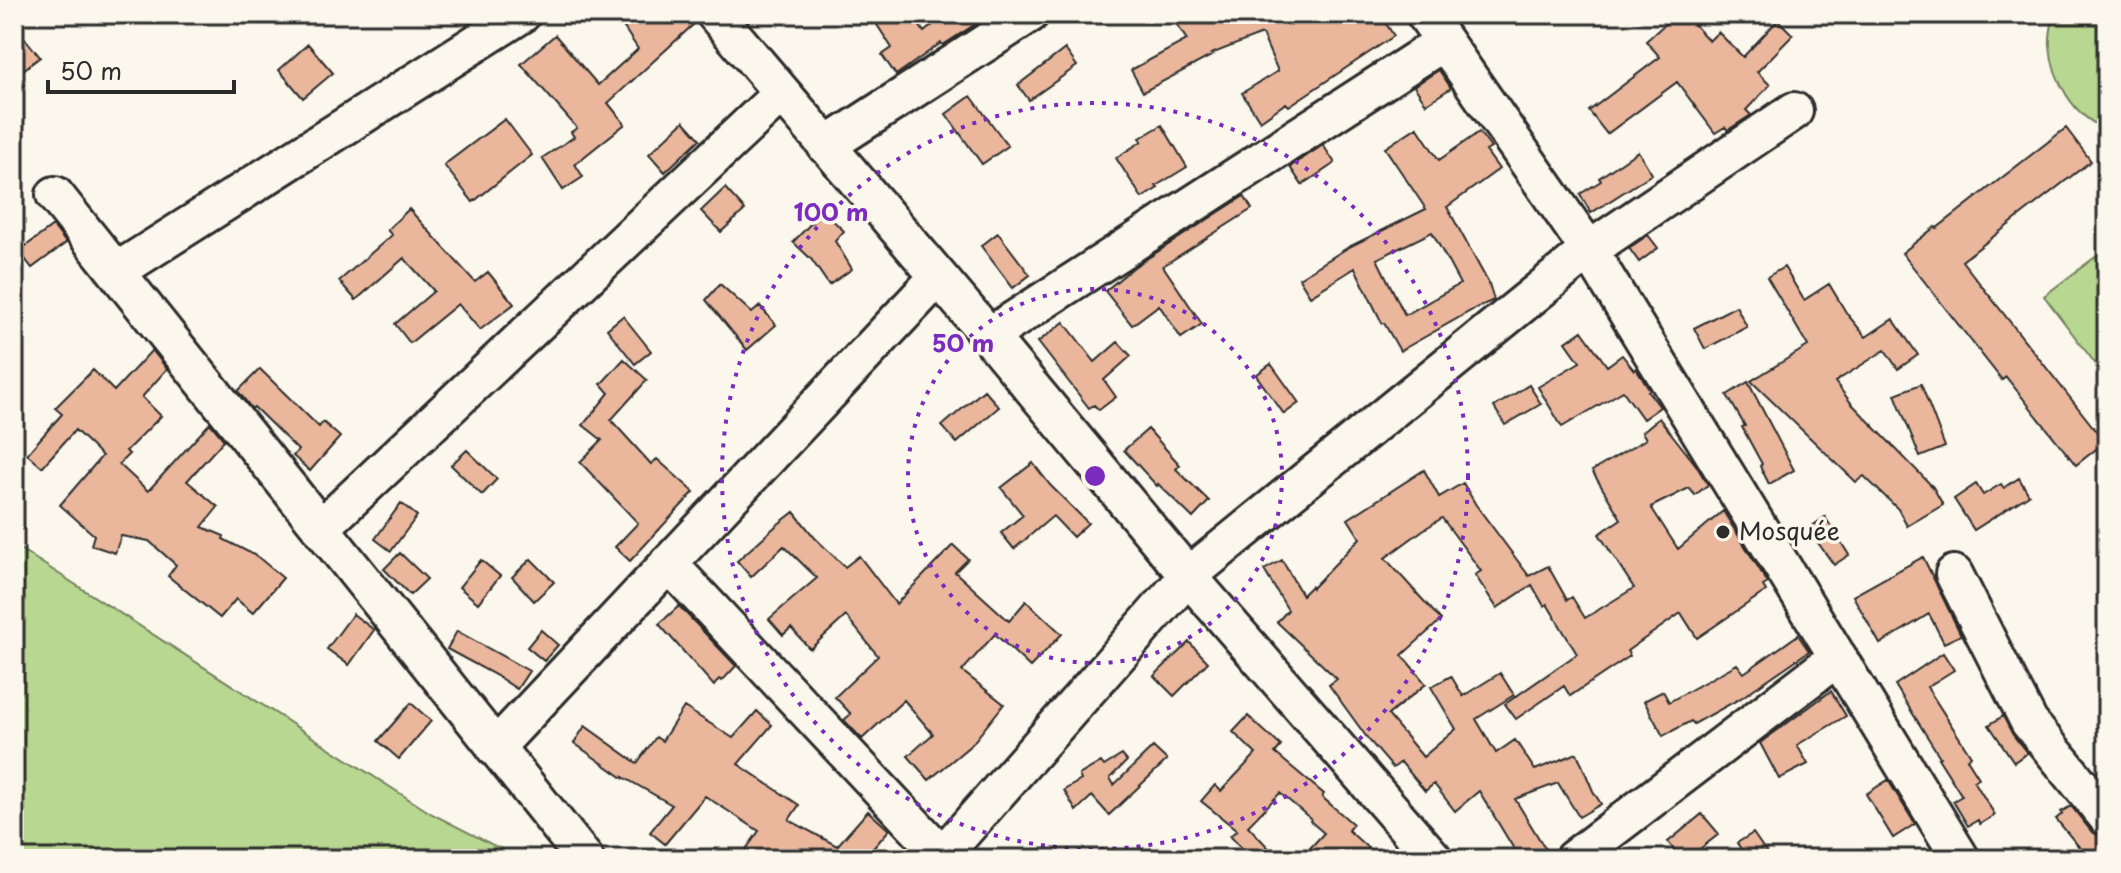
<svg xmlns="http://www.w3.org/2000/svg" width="2121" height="873" viewBox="0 0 2121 873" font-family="'Playpen Sans',sans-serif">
<rect width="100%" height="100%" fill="#fbf7ec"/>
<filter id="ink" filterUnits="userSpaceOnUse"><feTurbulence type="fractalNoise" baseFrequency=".0125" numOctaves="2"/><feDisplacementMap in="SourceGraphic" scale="16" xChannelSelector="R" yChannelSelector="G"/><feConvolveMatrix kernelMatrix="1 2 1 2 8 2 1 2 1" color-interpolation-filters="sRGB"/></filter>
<g filter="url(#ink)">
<!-- green -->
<path fill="#b8d790" stroke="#72815e" stroke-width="2" d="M2054 14H2107V129C2074 118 2052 79 2050 45 2049 35 2052 24 2054 14Z
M2107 248V379L2044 296Z
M14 545 432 814 520 859H14Z"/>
<!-- building -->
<path fill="#eab79d" stroke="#2b2b2b" stroke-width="2" fill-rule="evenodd" d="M615 14H695L696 22 608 103 625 124 575 164 583 177 563 190 542 158 574 137 571 132 577 128 521 64 555 35 598 85 638 49Z
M870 14H912L924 32 946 14H987L974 25 943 45 941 43 896 75 882 55 892 48Z
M1170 14H1373L1378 22 1383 19 1394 36 1289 106 1286 103 1260 121 1242 93 1278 71 1262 34 1211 54 1213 55 1143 92 1131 70 1187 40Z
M1676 14H1685L1709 41 1718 32 1743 57 1778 20 1793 35 1757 72 1770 85 1746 110 1751 115 1728 130 1725 127 1715 133 1677 82 1607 134 1589 111 1660 57 1646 41Z
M14 25 40 57 14 77Z
M308 44 333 73 303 98 279 70Z
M1065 49 1077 66 1029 100 1018 85Z
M1439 70 1451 88 1426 104 1414 86Z
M971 96 1008 146 982 164 946 114Z
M505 119 532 155 473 202 444 165Z
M684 121 700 139 665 172 649 154Z
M1162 125 1187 167 1156 186 1158 188 1142 198 1116 158 1142 141 1140 138Z
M1417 127 1439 160 1479 132 1491 148 1486 151 1499 169 1447 207 1489 284 1494 300 1476 308 1400 351 1384 323H1382L1355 268 1310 296 1299 278 1349 247 1426 209 1385 148ZM1432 232 1460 284 1405 315 1377 259Z
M2066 128 2091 161 1962 261 2105 442 2076 465 2006 377 2002 380 1902 253 1935 227 1937 228Z
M1323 145 1335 163 1302 185 1290 167Z
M1638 151 1652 174 1591 213 1580 194 1601 181 1599 178Z
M725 188 745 210 721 232 701 211Z
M1244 196 1252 209 1163 266 1202 324 1181 338 1159 305 1132 325 1105 291 1134 267Z
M409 209 475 282 488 272 514 304 480 330 458 304 410 343 395 324 434 291 404 258 356 300 339 281 392 235 387 230Z
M823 211 844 231 835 241 852 269 829 285 811 259 793 242Z
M53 226 66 243 32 268 19 251Z
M998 233 1030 275 1013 288 981 246Z
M1648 235 1658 248 1639 262 1629 248Z
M1784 267 1804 300 1829 284 1847 314 1866 337 1893 319 1918 355 1898 369 1885 350 1835 382 1852 404 1933 487 1943 505 1907 526 1898 509 1864 476 1856 482 1751 381 1808 346 1767 277Z
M720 284 752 313 760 306 776 325 747 350 706 300Z
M1736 306 1747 327 1705 349 1694 328Z
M623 316 651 351 635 364 607 329Z
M1064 322 1095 362 1118 342 1131 356 1104 380 1116 397 1099 410 1094 405 1089 408 1038 342Z
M1582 331 1607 366 1622 355 1634 370 1636 368 1650 390 1648 391 1660 407 1643 419 1623 391 1562 427 1538 387 1580 362 1566 342Z
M152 350 167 369 142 397 161 416 126 451 129 454 119 464 148 491 210 423 224 440 187 481 218 507 202 527 224 536 223 539 258 557 283 578 253 613 236 599 220 618 168 576 176 565 149 541 121 536 115 553 91 545 94 535 60 505 102 456 75 430 42 467 27 454 62 414 55 408 93 370 114 391Z
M624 359 647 380 611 420 651 464 657 459 694 492 630 561 615 547 638 523 580 462 602 440 583 425 609 393 601 384Z
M1271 364 1299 403 1284 414 1256 375Z
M260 369 319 427 323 422 340 437 310 471 293 456 298 450 254 407 252 409 238 391Z
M1748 382 1794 470 1769 484 1760 466 1762 464 1742 427 1745 426 1727 395Z
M1921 384 1945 447 1920 457 1895 394Z
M1529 385 1541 404 1505 425 1494 407Z
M984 390 999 407 957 443 942 426Z
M1659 418 1696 465 1708 485 1695 495 1689 488 1651 507 1678 549 1723 511 1768 583 1763 586 1766 591 1697 638 1681 613 1627 651 1630 656 1570 696 1564 686 1516 719 1505 704 1577 654 1547 604 1544 606 1532 585 1497 608 1475 575 1481 571 1442 518 1423 530 1385 558 1441 620 1402 655 1426 684 1388 715 1423 757 1456 729 1431 687 1451 676 1463 696 1500 673 1514 695 1476 719 1496 753 1515 740 1535 770 1577 753 1593 791 1601 804 1579 817 1558 783 1515 799 1546 850 1535 859H1520L1479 791 1455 811 1434 784 1425 791 1401 762 1393 768 1368 739 1329 685 1337 679 1277 622 1288 610 1264 570 1282 560 1302 595 1311 586 1312 588 1360 538 1348 519 1424 470 1439 497 1463 483 1476 505 1529 576 1548 566 1567 600 1572 597 1585 618 1634 588 1599 534 1621 519 1592 471 1646 439 1642 432Z
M1148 429 1180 465 1176 469 1209 501 1193 518 1158 484 1157 486 1124 450Z
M467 450 497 479 482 495 451 465Z
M1033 463 1050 485 1088 523 1073 537 1053 516 1014 549 1001 533 1023 515 1001 488Z
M2019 478 2029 495 1974 530 1954 499 1976 484 1983 495 2001 484 2004 488Z
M401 503 417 516 391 551 375 539Z
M794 512 815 538 845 567 859 556 896 604 953 545 968 559 955 572 1009 621 1026 601 1062 634 1030 667 995 634 962 671 1004 704 972 744 929 780 908 756 933 734 904 700 862 739 844 720 851 714 835 697 878 656 846 616 810 649 791 628 783 635 769 619 817 578 784 546 751 577 737 561 777 525Z
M1825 517 1849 555 1834 565 1808 529Z
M400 553 427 579 410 595 384 569Z
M1923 557 1961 635 1944 643 1929 614 1880 644 1853 596Z
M531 559 554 582 534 601 512 577Z
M481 560 500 576 478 603 459 587Z
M679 606 736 666 722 681 719 679 714 686 659 624Z
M353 614 374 630 349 665 327 649Z
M541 630 558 645 544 661 527 647Z
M457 631 529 671 517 689 497 676 447 649Z
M1798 635 1809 651 1741 698 1694 724 1691 721 1663 736 1644 701 1663 691 1669 702 1737 664 1744 673Z
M1189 642 1208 662 1174 696 1154 676Z
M1943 653 1954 670 1927 687 1971 756 1967 759 1979 778 1974 781 1995 815 1980 824 1978 820 1968 826 1953 801 1962 796 1938 758 1940 757 1895 685Z
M1831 691 1846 716 1797 745 1808 764 1779 779 1760 743Z
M411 703 431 721 399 759 378 741Z
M684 707 733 738 757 711 772 725 738 764 799 805 789 820 837 846 868 811 889 830 864 859H739L759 831 705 796 665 844 650 832 672 805 623 777V778L574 743 585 726 637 763 656 737 662 741Z
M1248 716 1281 746 1275 753 1324 794 1322 797 1353 824 1348 830 1380 859H1300L1324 833 1310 821 1311 819 1280 793 1248 826 1279 859H1252L1230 836 1237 830 1201 801 1215 785 1221 791 1256 754 1233 732Z
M2003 716 2013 735 2027 753 2014 762 1989 725Z
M1153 747 1167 760 1109 815 1092 796 1076 811 1064 790 1081 780 1079 775 1101 762 1104 766 1122 755 1127 761 1110 778 1114 785Z
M1888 780 1915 824 1893 838 1866 794Z
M2071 806 2091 831 2099 836 2107 837V844L2089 859 2056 819 2062 814 2061 812Z
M1702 814 1719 834 1687 859H1681L1668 842Z
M1753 833 1771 859H1748L1737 843Z"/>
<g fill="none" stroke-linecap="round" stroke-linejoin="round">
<!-- minor casing -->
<g stroke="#2b2b2b" stroke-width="42">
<path id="minor" d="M715 14 989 336 1188 576 1434 859
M1425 14 1589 250 1961 859
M826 146 1030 14
M55 195 585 859
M117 271 522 14
M989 336 1444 42
M321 528 782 93
M668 563 942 855
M1954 574 2029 722 2107 817
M495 748 938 277
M939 859 1188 576 1589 250 1794 111
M1573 859 1838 657"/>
</g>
<!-- minor -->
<use href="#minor" stroke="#fbf7ec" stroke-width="36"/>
</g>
</g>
<!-- distance rings -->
<g fill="none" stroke="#7b2cbf" stroke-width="4" stroke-dasharray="4 8">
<circle cx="1095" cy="476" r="187"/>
<circle cx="1095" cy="476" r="373"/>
</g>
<!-- markers -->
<circle fill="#2b2b2b" stroke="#fbf7ec" stroke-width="3" cx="1723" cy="532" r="8"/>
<g text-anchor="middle" stroke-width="7" stroke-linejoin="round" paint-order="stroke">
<!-- poi labels -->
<g font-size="24" fill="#2b2b2b" stroke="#fbf7ec" text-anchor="start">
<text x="1739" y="540">Mosquée</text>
</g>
</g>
<circle cx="1095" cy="476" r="12" fill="#7b2cbf" stroke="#fbf7ec" stroke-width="4"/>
<g font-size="24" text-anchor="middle" font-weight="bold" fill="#7b2cbf" stroke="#fbf7ec" stroke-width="7" stroke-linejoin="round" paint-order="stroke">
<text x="831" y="221">100 m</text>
<text x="963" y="352">50 m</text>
</g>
<!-- margin -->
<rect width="2121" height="873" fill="none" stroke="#fbf7ec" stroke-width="48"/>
<rect x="24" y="24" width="2073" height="825" fill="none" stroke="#2b2b2b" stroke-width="3" filter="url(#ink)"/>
<!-- scale -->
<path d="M48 80v12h186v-12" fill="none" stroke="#2b2b2b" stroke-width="4"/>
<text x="60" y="80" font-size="24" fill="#2b2b2b" stroke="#fbf7ec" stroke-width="6" paint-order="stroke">50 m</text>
</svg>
